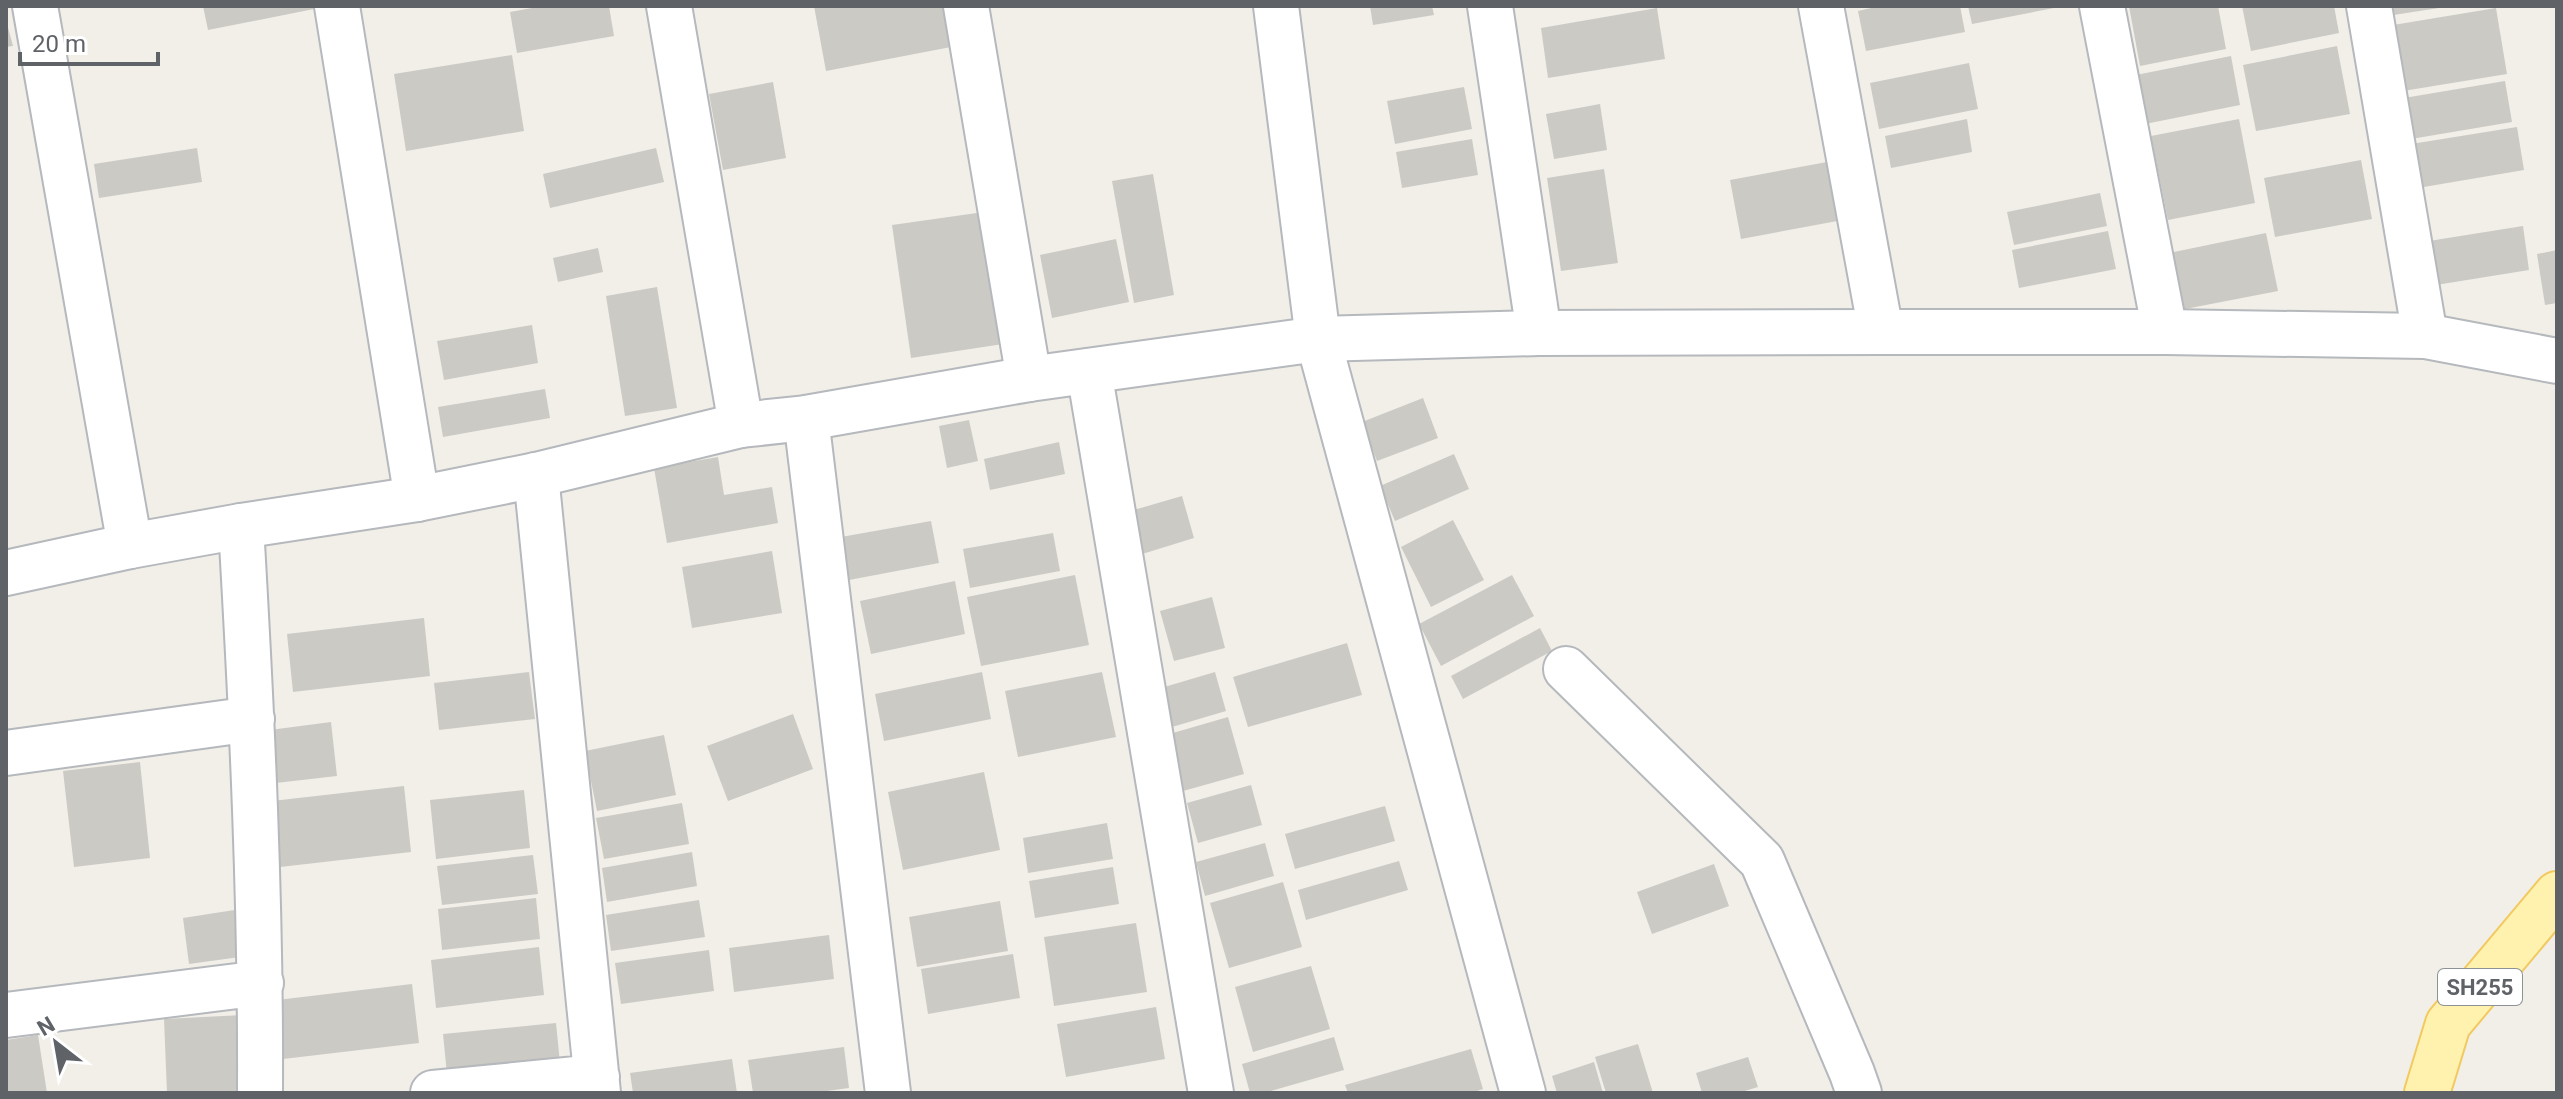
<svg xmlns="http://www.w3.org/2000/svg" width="2563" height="1099" viewBox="0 0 2563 1099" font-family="Roboto,sans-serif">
<rect width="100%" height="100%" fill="#f1efe8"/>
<!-- building -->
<path fill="#cccac5" d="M203 6H324V7L208 30Z
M543 6H609L614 36 517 53 510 12Z
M814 6H943L951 47 826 71Z
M1370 6H1432L1434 15 1373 25Z
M1880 6H1960L1965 32 1866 51 1858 11Z
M1968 6H2059V7L1972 24Z
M2129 6H2218L2226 49 2140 66Z
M2242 6H2334L2339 33 2251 51Z
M2385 6H2439V8L2387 16Z
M1657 8 1665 59 1548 78 1541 28Z
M2496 8 2507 74 2397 92 2387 26Z
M6 20 13 46 6 47Z
M2337 46 2350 114 2256 131 2243 65Z
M512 55 524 131 406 151 394 74Z
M2231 56 2240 105 2145 124 2136 75Z
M1969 63 1978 109 1879 129 1870 83Z
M2505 81 2512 122 2405 140 2398 99Z
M773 82 786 158 723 170 709 94Z
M1464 87 1472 129 1395 144 1387 101Z
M1600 104 1607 150 1554 159 1546 114Z
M1967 119 1972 152 1891 168 1885 136Z
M2239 119 2255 203 2168 220 2151 136Z
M2517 127 2524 170 2412 189 2405 145Z
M1472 139 1478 175 1402 188 1396 152Z
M197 148 202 182 99 198 94 164Z
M656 148 664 182 550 208 543 174Z
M1838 160 1848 219 1741 239 1730 180Z
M2361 160 2372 219 2275 237 2264 178Z
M1604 169 1618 263 1561 271 1547 178Z
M1153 174 1174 295 1134 303 1112 181Z
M2100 193 2107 226 2014 245 2007 212Z
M984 212 1003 344 911 358 892 225Z
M2523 226 2529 270 2436 285 2429 241Z
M2108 231 2116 269 2019 288 2012 250Z
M2266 233 2278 291 2180 310 2169 253Z
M1116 239 1129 302 1052 318 1040 255Z
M598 248 603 272 558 282 553 258Z
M2557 250V303L2545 305 2537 254Z
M657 287 677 408 625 416 606 296Z
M532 325 538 363 444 380 437 341Z
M545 389 550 418 443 437 438 407Z
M1423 398 1438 438 1377 461 1362 422Z
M969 420 978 461 947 468 939 426Z
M1059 442 1065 474 990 490 984 459Z
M1454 454 1469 489 1395 521 1380 486Z
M718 457 724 495 772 487 778 523 667 543 654 468Z
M1182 496 1194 538 1139 555 1127 512Z
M1453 520 1484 580 1431 607 1401 547Z
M931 521 939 563 849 580 841 537Z
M1053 533 1060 571 970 588 963 549Z
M772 551 782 613 692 628 682 567Z
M1075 575 1089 645 981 666 967 597Z
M1512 575 1534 616 1441 666 1419 624Z
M955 581 965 634 871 654 860 601Z
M1212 597 1225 648 1174 661 1160 611Z
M424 618 430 676 293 692 287 634Z
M1540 628 1552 651 1463 699 1451 676Z
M1347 643 1362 695 1248 727 1233 677Z
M529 672 535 719 439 730 434 683Z
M982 672 991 719 884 741 875 694Z
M1102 672 1116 737 1018 757 1005 691Z
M1215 672 1226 711 1172 727 1161 688Z
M793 714 813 769 728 801 707 746Z
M1228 717 1244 774 1183 791 1166 735Z
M331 722 337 776 267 784 262 731Z
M664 735 676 795 597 811 585 751Z
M140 762 150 858 74 867 63 771Z
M984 772 1000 850 903 870 888 792Z
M1251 785 1262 825 1198 843 1187 803Z
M404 786 411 852 280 867 272 801Z
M524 790 530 848 436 859 430 800Z
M682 803 689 844 604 859 596 818Z
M1385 806 1395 841 1295 869 1285 834Z
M1107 823 1113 859 1028 873 1023 838Z
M1265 843 1274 876 1205 896 1196 862Z
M692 852 697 886 607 902 602 868Z
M533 855 538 894 442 905 437 866Z
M1399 861 1408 890 1306 920 1298 890Z
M1714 864 1729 906 1652 934 1637 892Z
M1113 867 1119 904 1035 918 1029 881Z
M1283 882 1302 947 1229 968 1210 903Z
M536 898 540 939 442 950 438 909Z
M699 900 705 937 611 951 606 915Z
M1000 901 1008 951 917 967 909 917Z
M241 909 247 956 189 964 183 918Z
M1136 923 1147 992 1054 1006 1044 937Z
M829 935 834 979 734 992 729 948Z
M539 947 544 995 436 1008 431 960Z
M709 950 714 991 621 1004 615 963Z
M1013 954 1020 998 928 1014 921 969Z
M1311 966 1330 1029 1253 1052 1235 987Z
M412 984 419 1043 283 1059 277 1000Z
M1156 1007 1165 1059 1066 1077 1057 1024Z
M243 1015 245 1093H167L164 1019Z
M556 1023 561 1073 448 1084 443 1034Z
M38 1035 47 1093H6V1040Z
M1334 1037 1344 1070 1264 1093H1250L1242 1064Z
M1638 1044 1653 1093H1606L1595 1057Z
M844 1047 849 1088 812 1093H753L748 1060Z
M1471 1049 1483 1089 1471 1093H1348L1345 1085Z
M1748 1057 1758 1087 1738 1093H1702L1696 1073Z
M732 1059 737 1093H633L630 1073Z
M1594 1062 1603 1093H1557L1552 1076Z"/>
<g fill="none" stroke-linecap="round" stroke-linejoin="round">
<!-- minor casing -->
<g stroke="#b5b8bc" stroke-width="48">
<path id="minor" d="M35 6 130 546
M337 6 417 499
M669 6 741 425
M966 6 1029 379
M1276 6 1318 339 1523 1093
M1490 6 1539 333
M1821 6 1881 332
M2102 6 2165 332
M2369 6 2425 336
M1089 371 1211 1093
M806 418 888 1093
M536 475 598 1093
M241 526C252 715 261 904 260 1093
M1566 669 1762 861 1852 1073 1859 1093
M6 753 252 719
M6 1015 261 983
M433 1093 597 1077"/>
</g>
<!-- tertiary casing -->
<g stroke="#b5b8bc" stroke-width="48">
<path id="tertiary" d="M6 573 130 546 241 526 417 499 536 475 741 425 806 418 1029 379 1318 339 1539 333 1881 332H2165L2425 336 2557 361"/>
</g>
<!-- primary casing -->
<g stroke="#f2c960" stroke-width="48">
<path id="primary" d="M2427 1093 2448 1024 2557 894"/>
</g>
<!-- minor -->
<use href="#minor" stroke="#fff" stroke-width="44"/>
<!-- tertiary -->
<use href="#tertiary" stroke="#fff" stroke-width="44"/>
<!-- primary -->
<use href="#primary" stroke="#fff2af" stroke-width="44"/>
</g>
<g text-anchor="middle" stroke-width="7" stroke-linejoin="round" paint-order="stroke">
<!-- shield labels -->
<rect fill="#fff" stroke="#8f9295" stroke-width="2" x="2438" y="969" width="84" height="36" rx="6"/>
<g font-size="22" font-weight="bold" fill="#5f6368">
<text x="2480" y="995">SH255</text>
</g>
</g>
<!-- border -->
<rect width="2563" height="1099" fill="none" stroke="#5f6368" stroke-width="16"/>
<!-- north arrow -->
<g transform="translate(56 1043) rotate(329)" stroke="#ffffff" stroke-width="6" paint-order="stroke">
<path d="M0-6L14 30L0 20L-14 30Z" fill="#5f6368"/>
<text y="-12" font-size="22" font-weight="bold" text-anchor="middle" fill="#5f6368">N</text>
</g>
<!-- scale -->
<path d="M20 52v12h138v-12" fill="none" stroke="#5f6368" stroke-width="4"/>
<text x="32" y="52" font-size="24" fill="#5f6368" stroke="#ffffff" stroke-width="6" paint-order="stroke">20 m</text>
</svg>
